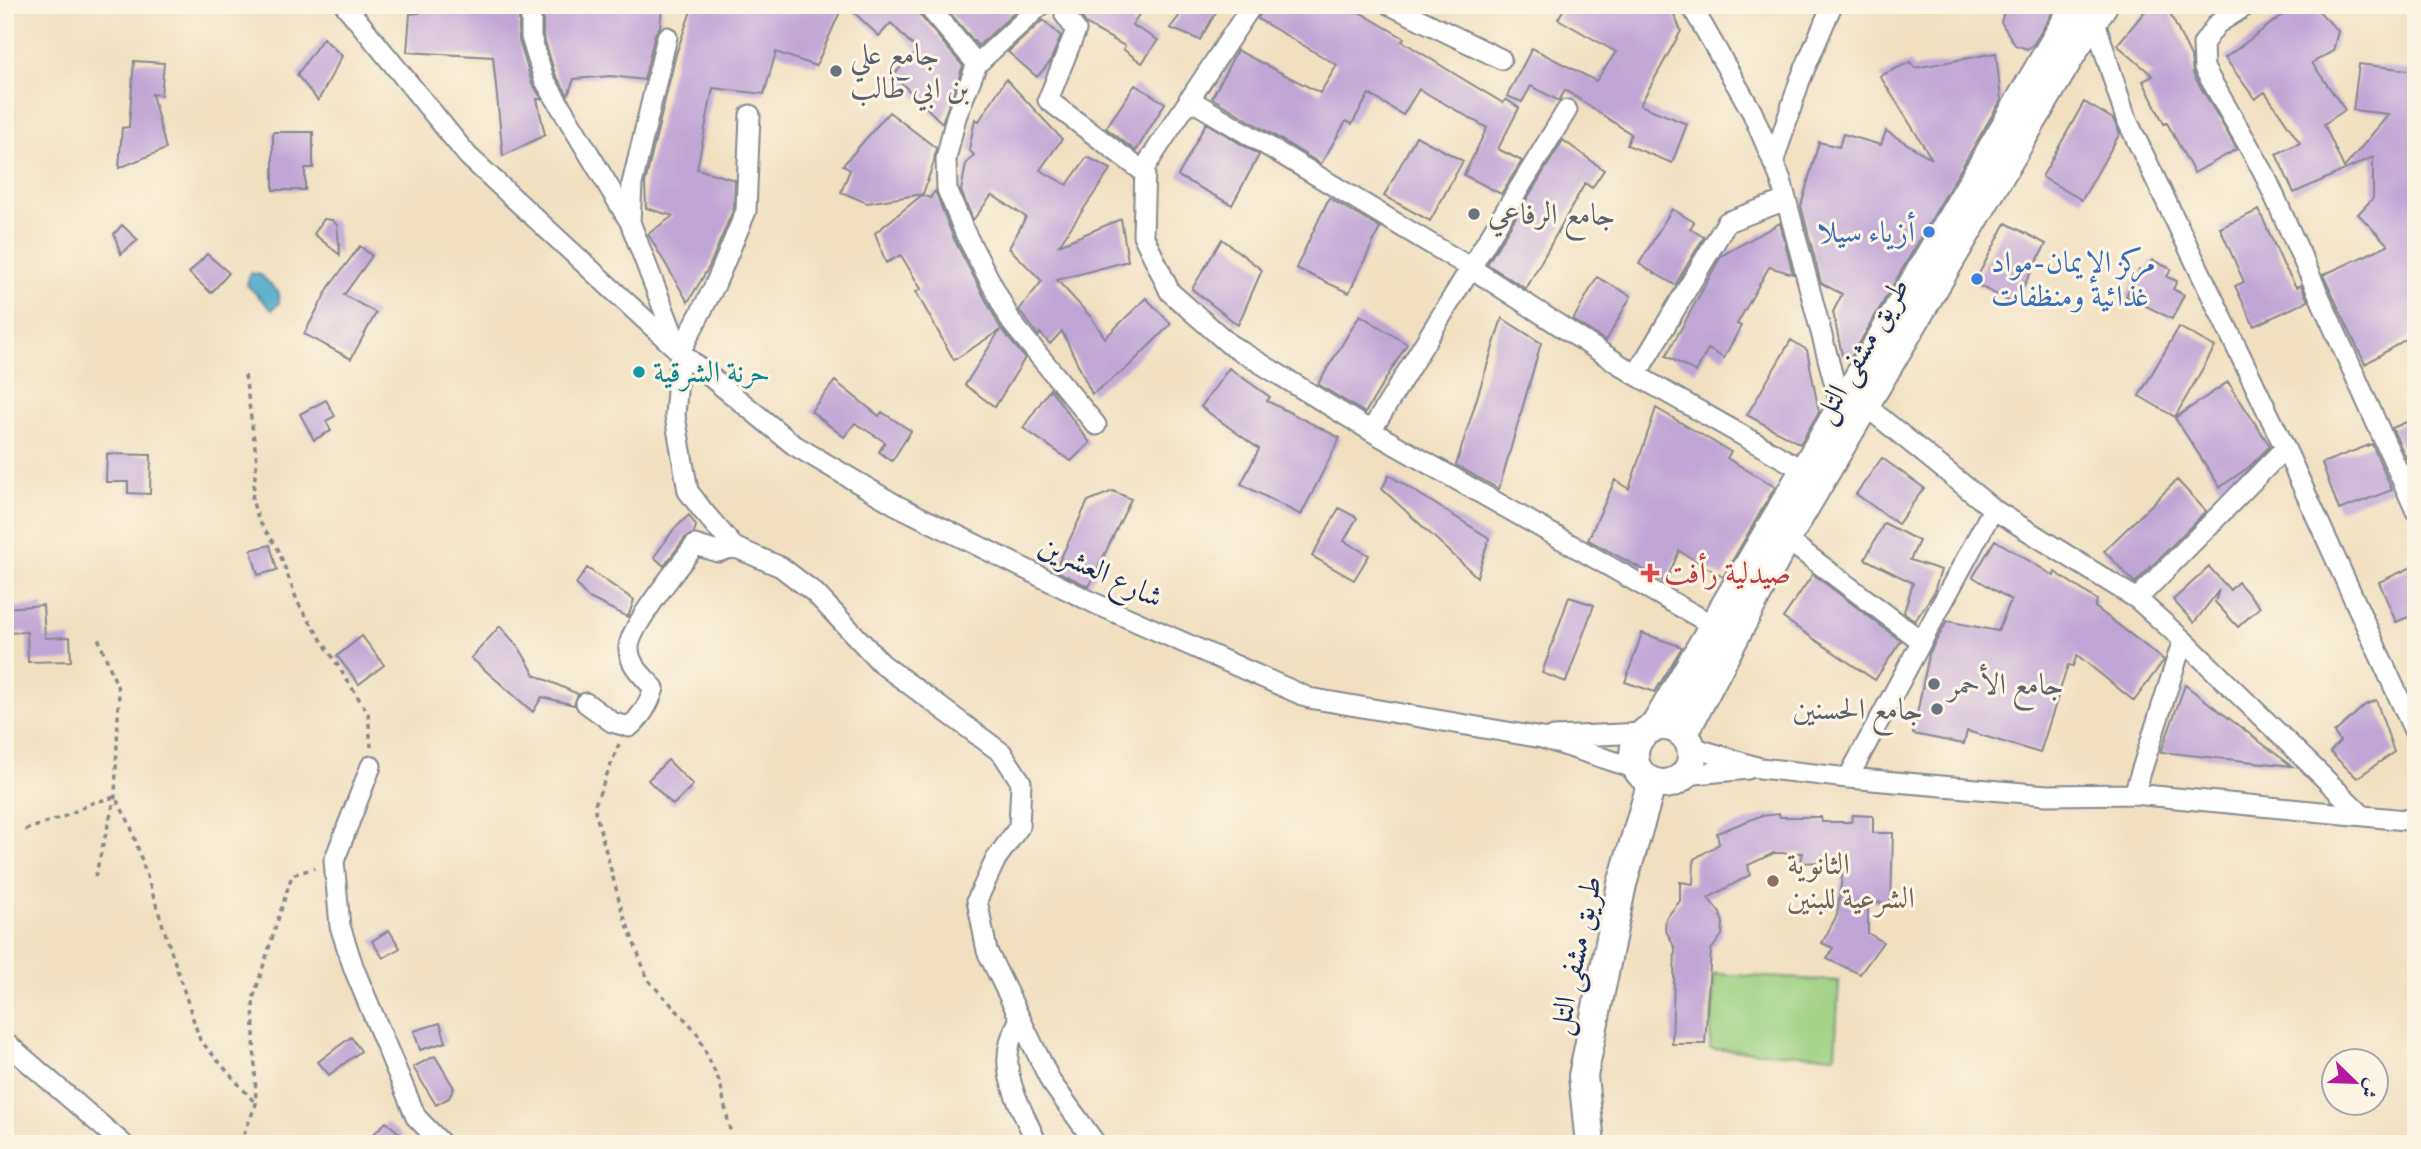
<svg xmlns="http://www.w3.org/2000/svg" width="2421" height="1149" viewBox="0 0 2421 1149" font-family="'IM FELL Double Pica',Amiri,serif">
<rect width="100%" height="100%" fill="#fcf5e5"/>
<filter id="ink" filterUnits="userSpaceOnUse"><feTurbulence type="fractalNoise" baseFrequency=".0143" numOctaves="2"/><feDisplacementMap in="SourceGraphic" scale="14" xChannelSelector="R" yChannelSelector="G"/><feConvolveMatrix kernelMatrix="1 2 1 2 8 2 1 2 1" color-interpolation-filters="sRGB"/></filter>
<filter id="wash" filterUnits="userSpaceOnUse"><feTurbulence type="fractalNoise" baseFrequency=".00686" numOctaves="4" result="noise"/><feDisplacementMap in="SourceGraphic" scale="28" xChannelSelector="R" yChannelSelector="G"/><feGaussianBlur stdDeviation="1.57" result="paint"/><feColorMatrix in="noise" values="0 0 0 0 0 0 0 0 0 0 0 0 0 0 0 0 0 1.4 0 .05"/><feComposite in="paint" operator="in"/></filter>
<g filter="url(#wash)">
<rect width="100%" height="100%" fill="#f0e0c0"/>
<!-- green -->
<path fill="#9bd080" stroke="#5b806f" stroke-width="2" d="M1714 974 1839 981 1835 1056 1710 1049Z"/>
<!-- water -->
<path fill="#48a7c7" stroke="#326b92" stroke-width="2" d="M250 273 261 275 279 293V303L272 310 247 285Z"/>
<g id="blocks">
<!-- building -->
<path fill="#c0a6d6" d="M419 5H519V40L532 83 542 99H537L545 135 503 156 493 57 407 52 410 14 419 13Z
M543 5 662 7 660 27 655 34 644 80 611 76 574 79 568 95 555 74 543 35Z
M693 5H831L840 12 816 66 776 52 764 94 713 88 697 169 735 180 734 208 709 267 688 302 648 234 673 216 646 208 645 183 676 54Z
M846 5H915L918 13 963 66 942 123 893 75 918 51 891 23 879 36Z
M943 5H1023L978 46Z
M1082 5H1145L1132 25 1158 40 1142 63 1123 49 1125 46 1087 25 1079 13Z
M1220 5 1200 40 1170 28 1187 6Z
M1264 5H1347L1404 38 1402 41 1458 76 1503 103 1506 99 1519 108 1498 149 1522 161 1501 194 1464 175 1487 128 1419 89 1403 115 1369 94 1352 124 1346 121 1321 164 1212 98 1237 50 1320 93 1337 65 1258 19Z
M1566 5H1670L1681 31 1640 105 1687 124 1672 163 1627 145 1631 134 1565 90 1559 101 1531 86 1522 102 1507 96 1532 48 1596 81 1616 52 1558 19Z
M2006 5H2057L2033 45 2027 49 2015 45 2001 22Z
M2150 5H2166L2191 57 2193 74 2237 149 2194 173 2167 123 2164 124 2143 81 2153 76 2117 45Z
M2296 5H2313L2338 31 2333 51 2312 63 2345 110 2324 124 2344 168 2389 114 2353 110 2359 64 2416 71V333L2365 364 2323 275 2388 245 2358 214 2373 198V157L2294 193 2276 154 2300 143 2265 92 2255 99 2225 58Z
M1043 20 1061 36 1050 62 1037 77 1008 52Z
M323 38 342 56 318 101 297 75Z
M1996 53 2001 100 1850 359 1842 355 1833 312 1842 294 1821 283 1801 206 1819 142 1839 147 1843 134 1881 145 1886 131 1932 159 1880 76 1910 62 1915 68Z
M134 61 164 63 161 95 152 94 166 149 119 168 122 128 129 127Z
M1006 79 1062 139 1040 170 1067 185 1087 157 1111 169 1059 245 1121 219 1128 261 1057 280 1091 317 1105 338 1146 298 1171 324 1126 369 1092 394 1062 331 1050 344 1040 333 1039 336 1019 310 1042 281 1009 248 1026 217 992 195 973 220 961 191 966 164 974 155 969 150 975 119 979 121Z
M1135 85 1165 103 1136 151 1106 128Z
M2084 102 2113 119 2120 133 2082 200 2042 177Z
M889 112 936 148 934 161 923 194 867 203 841 192 850 170 843 165Z
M1206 123 1259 155 1232 205 1178 176Z
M273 132H313V168H305V190H273Z
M1416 136 1463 161 1430 221 1384 196Z
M1563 140 1604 170 1592 188 1585 183 1526 289 1487 264Z
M935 191 954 239 1001 329 1025 358 995 407 965 385 1000 330 954 360 916 292 921 289 901 255 886 263 875 233 922 195 930 198Z
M1329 198 1380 228 1349 293 1296 268Z
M1672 209 1694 222 1690 229 1704 237 1675 285 1639 264Z
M2259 210 2283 264 2296 287 2301 285 2308 301 2254 326 2235 286 2244 282 2220 228Z
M324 219 332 220 337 225 340 255 314 234Z
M1780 223 1793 274 1769 267 1737 324 1741 326 1724 358 1708 349 1696 372 1666 356 1721 256Z
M2006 223 2046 244 2014 304 1974 283Z
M122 225 138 240 121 254 114 234Z
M1222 239 1262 270 1238 325 1192 289Z
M360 246 372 256 344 295 376 313 351 359 304 334 329 287Z
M207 254 229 273 211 293 189 273Z
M2152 260 2171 269 2167 277 2177 281 2173 289 2184 295 2172 319 2126 296 2139 270 2145 273Z
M1597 277 1631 296 1606 341 1573 320Z
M1360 315 1407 344 1365 413 1318 384Z
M1502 318 1541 343 1499 489 1456 465Z
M2179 327 2215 347 2175 417 2139 396Z
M1791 340 1807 350 1819 412 1800 444 1747 415Z
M1229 368 1270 397 1267 401 1340 438 1301 515 1241 484 1259 449 1201 407Z
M835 381 879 416 882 412 911 431 892 461 879 452 885 442 855 423 844 437 811 411Z
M2228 382 2270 446 2249 467 2220 487 2175 418Z
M1050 389 1090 443 1071 461 1023 428Z
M326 400 335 416 326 421 331 431 314 440 300 414Z
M1656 408 1731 452 1727 458 1775 487 1723 577 1679 551 1666 582 1588 540 1615 480 1629 489Z
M2416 418V454L2406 458 2392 428Z
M2372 444 2392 490 2339 510 2322 463Z
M107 454 151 455 150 494 128 493V482H106Z
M1882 458 1924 488 1898 524 1856 494Z
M1389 475 1489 538 1477 577 1382 489Z
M2177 480 2206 511 2135 583 2104 551Z
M1113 491 1131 499 1089 587 1055 570 1088 501Z
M1339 508 1357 518 1344 541 1369 555 1354 580 1312 556Z
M689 515 696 526 694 533 685 538 664 566 654 557 674 529Z
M1884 523 1919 541 1910 560 1941 570 1933 594 1915 621 1904 612 1913 583 1865 559Z
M1995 540 2054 576 2055 572 2097 600 2095 607 2164 660 2134 701 2077 655 2073 666 2068 665 2040 753 1967 731 1964 744 1913 734 1929 654 1947 621 1998 631 2011 600 1973 577Z
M270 545 277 570 258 575 251 550Z
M2416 565V614L2396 622 2379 582Z
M2209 567 2230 590 2238 582 2260 607 2238 627 2215 602 2219 590 2194 623 2173 600Z
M587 568 634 600 628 617 587 597 576 584Z
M1813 574 1901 641 1875 680 1783 618Z
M1569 597 1594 605 1566 682 1542 673Z
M43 605 45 638 70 637 71 661 28 662 27 632 5 633V608Z
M500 626 520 649 535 675 578 694 574 705 542 697 533 712 471 658Z
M1642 633 1682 647 1655 692 1625 682Z
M362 636 384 665 359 684 337 656Z
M2185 685 2292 766 2161 752Z
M2376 700 2394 752 2357 778 2330 752 2340 741 2334 733 2365 705Z
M668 760 693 785 673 805 648 780Z
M1779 814 1780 817H1821L1822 822H1851L1853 815 1873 816V833H1893L1891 903 1868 902V933L1883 942 1860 974 1827 959 1833 948 1822 943 1837 915 1844 861 1800 863 1803 853H1774L1748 865 1750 875 1708 898 1720 913 1723 923 1722 935 1711 950 1705 1044H1672L1675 948 1665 929 1666 918 1680 901V882L1693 884 1694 859 1719 844 1717 833 1760 816Z
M389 930 400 948 383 958 372 941Z
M440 1023 446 1042 420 1050 414 1031Z
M351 1037 361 1051 329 1075 318 1062Z
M435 1056 454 1088 449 1098 436 1105 413 1067Z
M386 1122 403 1136 394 1144H363Z"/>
</g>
</g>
<g filter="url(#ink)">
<use href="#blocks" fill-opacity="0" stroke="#86888f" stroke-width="2"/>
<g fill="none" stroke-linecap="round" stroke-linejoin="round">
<!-- street casing -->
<g stroke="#86888f" stroke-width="23">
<path id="street" d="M345 5 468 156 680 352 675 416 688 491 703 511 734 547 781 567 815 593 882 664 1002 753 1021 782 1019 827 996 859 977 900 987 951 1051 1082 1096 1144
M531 5V37L544 79 630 222 680 352 794 445 896 505 1094 603 1309 698 1542 738 1637 769
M927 5 977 64
M1041 5 977 64 956 117 946 159 947 189 965 233 1012 323 1096 425
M1066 5 1065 15 1076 30 1048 100 1145 173
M1252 5 1145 167 1143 235 1170 292 1229 344 1371 431 1716 627
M1390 5 1501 59
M1691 5 1752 112 1781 180 1841 408
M2247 5 2217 24 2203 44 2204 68 2263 171 2416 511
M2094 18 2125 116 2285 448 2416 735
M1189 99 1471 268 1636 375 1805 471
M1773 163 1800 80 1832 5
M630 222 632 184 667 37
M680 352 715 285 746 211 750 115
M1636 375 1727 222 1786 200
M1867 407 1993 509 2137 599 2183 640 2363 816
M1371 431 1567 110
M1786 539 1920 640
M2137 599 2285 448
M586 703 612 722 629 727C642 717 649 704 654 688 644 677 628 664 629 647 630 626 680 565 695 545L718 552 734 547
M1554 737 1644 733
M1692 747 1760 768 1848 778 2047 795 2134 794 2416 821
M371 766 334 861 340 926 354 969 416 1117 442 1144
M1685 775 1748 769
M1848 778 1993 509
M2134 794 2183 640
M1020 1019C992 1066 1018 1098 1037 1144
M5 1042 123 1144"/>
</g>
<!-- secondary casing -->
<g stroke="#86888f" stroke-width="32">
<path id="secondary" d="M1655 726 2076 5
M1634 755a29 29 0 1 1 58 0a29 29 0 1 1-58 0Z
M1684 733 1786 539 2076 46 2103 5
M1590 1144 1583 1076 1622 884 1652 782"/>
</g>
<!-- path -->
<path stroke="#86888f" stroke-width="3.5" stroke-dasharray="5 5" stroke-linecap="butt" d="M245 375 257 461 252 500 259 521 278 549 298 603 368 713 371 747
M619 744 594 807 622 911 648 980 696 1031 720 1083 733 1144
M25 830 63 817 92 803 115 797 130 824 200 1040 256 1104
M95 877 115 797 119 691 97 635
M240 1144 256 1104 253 999 292 875 315 868"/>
<!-- street -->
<use href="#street" stroke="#fff" stroke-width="19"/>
<!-- secondary -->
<use href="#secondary" stroke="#fff" stroke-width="28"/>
</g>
</g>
<!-- markers -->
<g fill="#6b7280" stroke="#fcf5e5" stroke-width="2.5">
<circle cx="836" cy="71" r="7"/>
<circle cx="1474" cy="214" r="7"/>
<circle cx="1934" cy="684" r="7"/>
<circle cx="1937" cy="709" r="7"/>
</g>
<g fill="#3f7fe0" stroke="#fcf5e5" stroke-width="2.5">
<circle cx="1929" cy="232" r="7"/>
<circle cx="1977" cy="279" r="7"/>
</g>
<circle fill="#0f9aa8" stroke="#fcf5e5" stroke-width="2.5" cx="639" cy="372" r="7"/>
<path fill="#e0444e" stroke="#fcf5e5" stroke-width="2.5" d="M1646.5 562.5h7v7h7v7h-7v7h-7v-7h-7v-7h7z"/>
<circle fill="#8d6e63" stroke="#fcf5e5" stroke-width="2.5" cx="1773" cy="881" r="7"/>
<g text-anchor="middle" stroke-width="6" stroke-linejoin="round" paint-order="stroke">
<!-- worship labels -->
<g font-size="30" fill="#5b616d" stroke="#fcf5e5" text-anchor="start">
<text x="850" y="64">جامع علي<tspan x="850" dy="34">بن ابي طالب</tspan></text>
<text x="1488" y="224">جامع الرفاعي</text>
<text x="1948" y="694">جامع الأحمر</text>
<text x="1923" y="719" text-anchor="end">جامع الحسنين</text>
</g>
<!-- shop labels -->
<g font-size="30" fill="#366cbe" stroke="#fcf5e5" text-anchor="end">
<text x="1915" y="242">أزياء سيلا</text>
<text x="1991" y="272" text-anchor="start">مركز الإيمان-مواد<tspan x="1991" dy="34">غذائية ومنظفات</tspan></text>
</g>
<!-- street labels -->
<g font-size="30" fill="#1b2f5e" stroke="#fcf5e5">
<text transform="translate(1861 350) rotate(-60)" y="10">طريق مشفى التل</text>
<text transform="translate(1101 571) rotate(25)" y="10">شارع العشرين</text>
<text transform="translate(1575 955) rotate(-78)" y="10">طريق مشفى التل</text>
</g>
<!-- culture labels -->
<g font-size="30" fill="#0d838f" stroke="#fcf5e5" text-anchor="start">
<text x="653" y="382">حرنة الشرقية</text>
</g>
<!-- health labels -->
<g font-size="30" fill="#be3a42" stroke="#fcf5e5" text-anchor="start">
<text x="1664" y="583">صيدلية رأفت</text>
</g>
<!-- education labels -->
<g font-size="30" fill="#785e54" stroke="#fcf5e5" text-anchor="start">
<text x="1787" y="874">الثانوية<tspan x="1787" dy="34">الشرعية للبنين</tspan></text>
</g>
</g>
<!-- margin -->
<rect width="2421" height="1149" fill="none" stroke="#fcf5e5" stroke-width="28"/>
<!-- north arrow -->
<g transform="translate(2355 1082) rotate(113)"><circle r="33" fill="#fcf5e5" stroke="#a2a6af" stroke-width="2"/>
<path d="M0-5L12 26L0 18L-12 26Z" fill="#b5179e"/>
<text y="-10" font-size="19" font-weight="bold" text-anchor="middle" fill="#1b2f5e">ش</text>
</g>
</svg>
